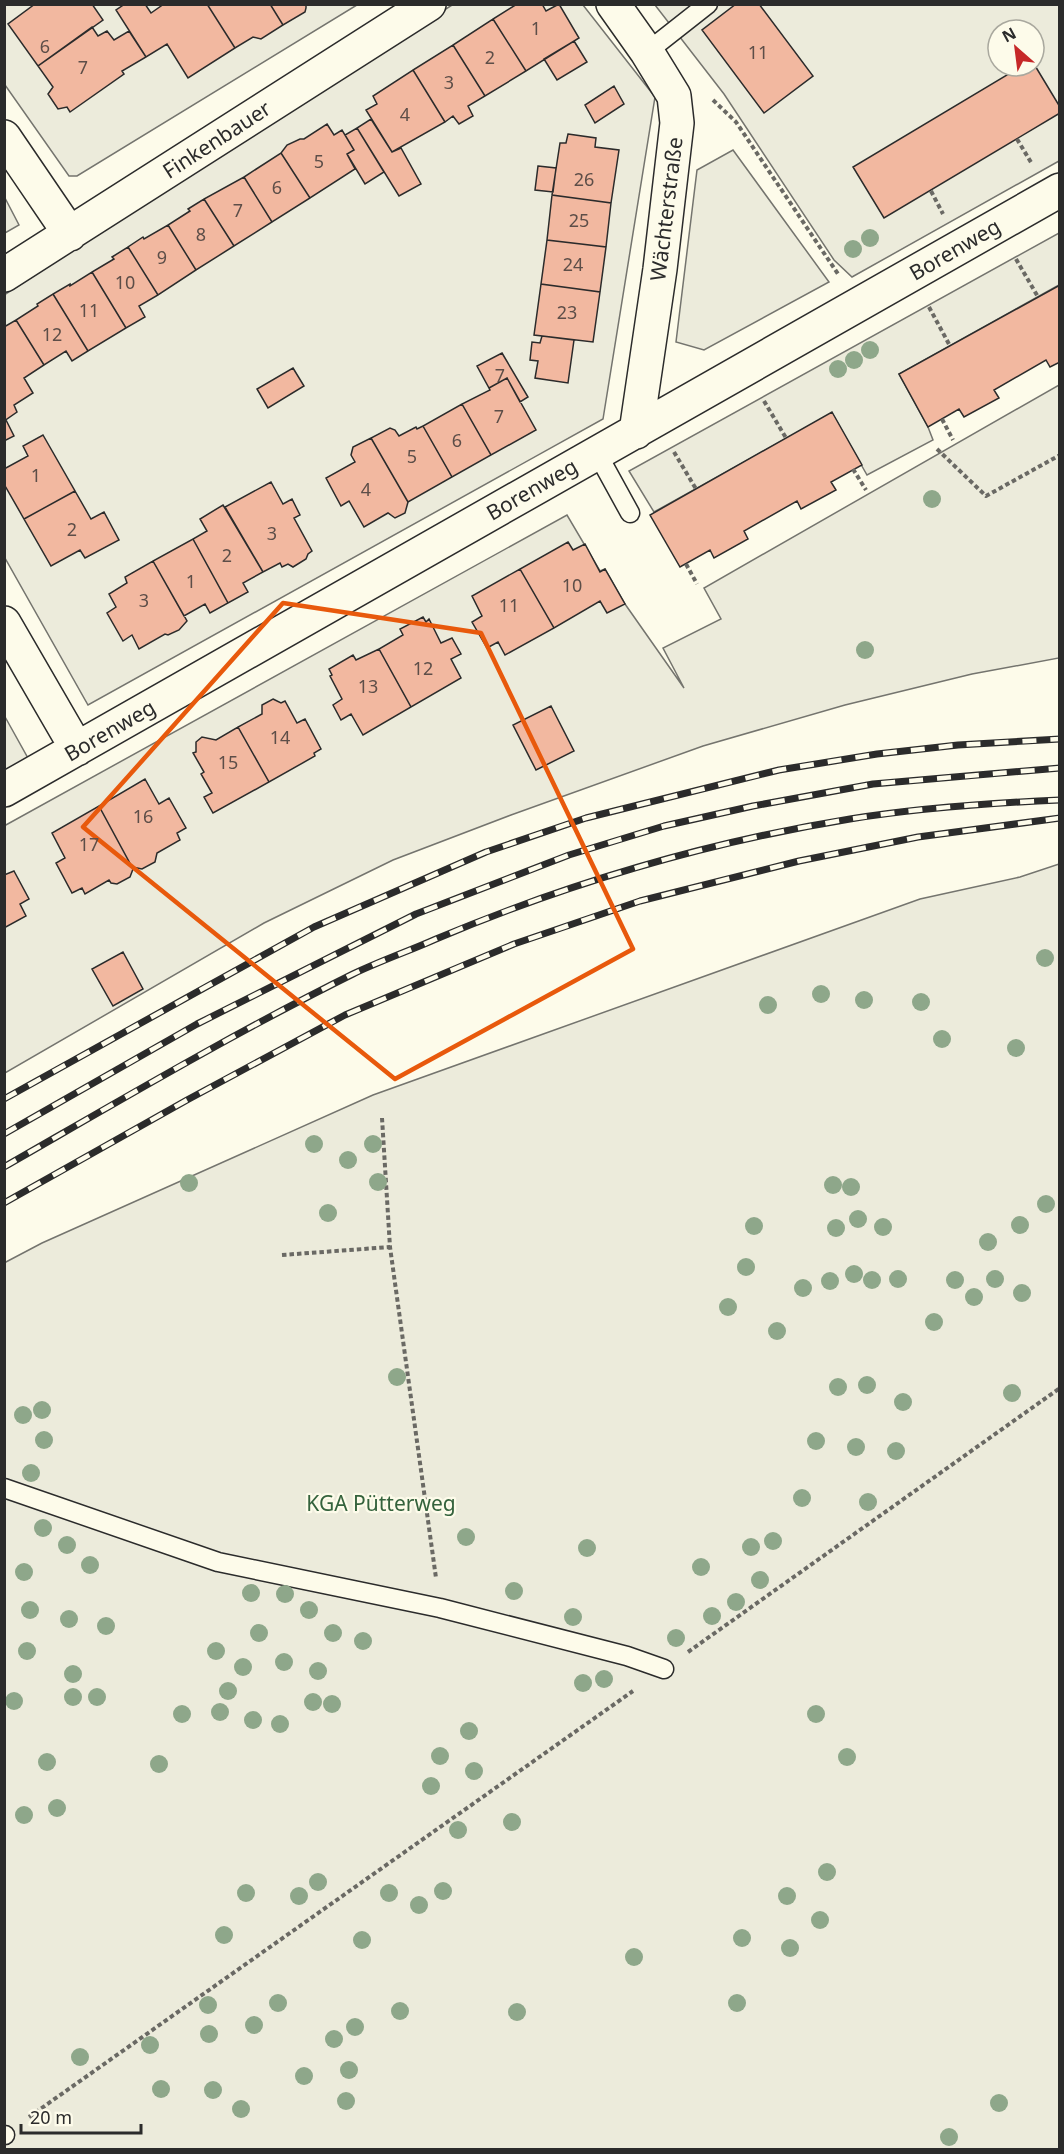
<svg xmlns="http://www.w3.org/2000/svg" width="1064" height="2154" viewBox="0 0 1064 2154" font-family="'Noto Sans',sans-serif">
<rect width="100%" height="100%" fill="#fdfbea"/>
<!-- green -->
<path fill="#ecebdb" stroke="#74746e" stroke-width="1.5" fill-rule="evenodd" d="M4 5H357L77 176H69L5 85Z
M452 5H583L655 97 603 419 88 705 5 558 4 295Z
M655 5H1059V161L852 277 834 260 724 94ZM998 30H1034V66H998Z
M733 150 829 282 704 350 676 342 697 170Z
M5 198 19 225 5 233H4Z
M1059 233V285L899 374 928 427 933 440 867 475 832 413 654 512 629 471Z
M1059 385V658L972 674 845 705 703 746 511 815 393 860 264 923 5 1073 4 826 567 515 600 571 605 569 625 604 684 688 663 648 721 619 704 588Z
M4 715 29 760 4 773Z
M1059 864V2149H5L4 1263 42 1243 373 1095 920 899 1020 877Z"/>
<!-- building -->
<path fill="#f2b8a0" stroke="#2b2b2b" stroke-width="1.5" d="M35 4H92L103 20 38 66 8 24Z
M125 4H145L151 13 164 4H207L235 48 188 78 167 44 146 57 116 10Z
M207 4H270L283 25 261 39 253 37 235 48Z
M270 4H306V8L305 12 283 25Z
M517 4H542L546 11 559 4 579 38 526 71 493 19Z
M736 4H759L813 76 764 113 702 30Z
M493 19 526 71 485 96 453 45Z
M92 27 98 36 107 31 114 40 129 31 146 57 122 71 124 74 70 112 67 107 58 109 48 94 53 87 38 66Z
M574 41 587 62 557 80 544 59Z
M453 45 485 96 468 106 473 116 459 124 453 116 445 122 413 70Z
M1034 64 1060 107V113L884 218 853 167 1022 66H1034Z
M413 70 445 122 392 152 366 110 377 104 373 96Z
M614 86 624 104 595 123 585 105Z
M371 119 392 152 401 148 421 184 399 196 357 128Z
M327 124 334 135 342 130 354 150 347 154 355 169 310 198 281 153 287 145 300 139H304Z
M357 128 384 172 365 184 347 154 354 150 345 135Z
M568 134 596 138 595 147 619 150 611 203 552 195 560 143H566Z
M281 153 310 198 272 222 244 177Z
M538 166 556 168 553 192 535 190Z
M244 177 272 222 234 246 204 199Z
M552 195 611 203 606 247 547 240Z
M204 199 234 246 196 270 168 225 190 211 188 209Z
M168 225 196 270 158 295 128 247 143 237 144 239Z
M547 240 606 247 600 292 541 284Z
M128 247 158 295 139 306 145 317 126 328 92 272 114 259 112 257Z
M92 272 126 328 88 351 53 294 70 284V286Z
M541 284 600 292 593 342 534 335Z
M1060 285V362L1050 367 1046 360 994 390 999 398 964 417 959 409 928 427 899 374Z
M53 294 88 351 72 361 66 351 44 365 16 320 38 306 37 304Z
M16 320 44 365 24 378 33 393 14 405 17 412 4 421V327Z
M542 336 574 340 568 383 535 378 538 361 530 360 532 342 540 343Z
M502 353 528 397 520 402 507 378 489 388 477 366Z
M293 368 304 386 268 408 257 389Z
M507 378 536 430 491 455 462 404 490 390 489 388Z
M462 404 491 455 452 477 423 426Z
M832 412 862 465 831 482 836 490 801 509 797 501 744 531 748 539 714 558 710 550 680 567 650 515Z
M6 420 14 436 4 441V421Z
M423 426 452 477 408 502 371 438 390 428 395 430 399 436 416 427 417 429Z
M43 435 75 491 24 519 4 484V469L28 456 23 446Z
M371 438 408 502 405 513 395 518 388 513 364 527 349 501 341 506 326 478 355 462 351 455 353 447Z
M271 482 283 504 292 499 300 515 294 518 312 551 308 554 306 559 293 567 288 564 282 567 280 563 263 572 225 507Z
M75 491 91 519 104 512 119 540 85 558 80 550 51 566 24 519Z
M223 505 263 572 243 583 248 592 228 603 193 539 207 531 200 519Z
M193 539 228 603 210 613 205 604 184 616 153 561Z
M568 542 573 550 585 544 600 572 605 569 625 604 607 613 600 601 554 628 520 569Z
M153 561 187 621 179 630 168 635 165 634 139 649 132 635 123 641 107 613 116 607 109 594 127 583 125 577Z
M520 569 554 628 505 655 498 642 487 648 472 622 482 616 472 596Z
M423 617 426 622 429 619 441 643 452 638 461 654 451 659 461 678 411 707 379 649 403 635 400 629Z
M379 649 411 707 363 735 351 714 341 720 333 705 342 699 330 676 332 675 329 669 353 655 356 660Z
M273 699 281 703 285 701 297 723 305 719 321 749 314 753 315 756 269 782 238 727 262 714V705Z
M551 706 574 751 536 770 513 725Z
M238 727 269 782 213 813 204 797 212 793 201 774 204 772 193 753 196 752V742L202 737 216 740Z
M145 779 159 804 169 798 186 828 177 833 180 840 157 853 155 862 142 869 132 867 99 806Z
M99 806 133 869 130 877 117 884 111 883 109 880 85 894 82 888 72 893 56 863 65 858 52 833Z
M14 871 29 899 20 904 26 916 4 928V875Z
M123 952 143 989 113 1006 92 969Z"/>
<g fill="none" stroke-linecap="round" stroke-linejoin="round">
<!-- lane casing -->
<g stroke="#2b2b2b" stroke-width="21">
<path id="lane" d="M647 52 708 4
M597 453 630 513
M4 1488 218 1562 440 1608 627 1656 664 1669
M4 2135H5"/>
</g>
<!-- street casing -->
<g stroke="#2b2b2b" stroke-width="36">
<path id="street" d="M613 4 647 52 674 96 677 123 660 269 636 432
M4 137 70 234
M4 275 429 4
M4 623 77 749
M4 790 1060 190"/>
</g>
<!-- path -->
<path stroke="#6a6964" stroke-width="4" stroke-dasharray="4.5 3" stroke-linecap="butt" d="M713 100 736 122 838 274
M1017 139 1032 164
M931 191 943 214
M1016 259 1038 297
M929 307 950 346
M764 401 786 438
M942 419 953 440
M937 449 986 496 1060 455
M674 452 696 489
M853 469 866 490
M686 564 697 584
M382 1118 390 1247 436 1578
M282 1255 390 1247
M688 1652 1060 1388
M29 2117 633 1691"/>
<!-- lane -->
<use href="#lane" stroke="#fdfbea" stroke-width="18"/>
<!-- street -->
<use href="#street" stroke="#fdfbea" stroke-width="33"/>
<!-- rail casing -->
<g stroke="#2b2b2b" stroke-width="7">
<path id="rail" d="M4 1099 314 927 486 852 586 818 779 770 877 754 958 745 1060 739
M4 1134 197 1024 416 914 569 855 664 826 753 806 873 784 1060 768
M4 1167C119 1101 234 1033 353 974 380 961 409 951 436 939 569 883 708 842 850 819 919 808 990 803 1060 800
M4 1203 187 1100 345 1015 514 944 640 901 799 861 918 837 1060 818"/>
</g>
<!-- rail -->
<use href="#rail" stroke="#fdfbea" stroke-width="4.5" stroke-dasharray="14" stroke-linecap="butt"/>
</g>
<!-- trees -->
<g fill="#8ea78a">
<circle cx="870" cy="238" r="9"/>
<circle cx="853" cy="249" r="9"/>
<circle cx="870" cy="350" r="9"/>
<circle cx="854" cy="360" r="9"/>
<circle cx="838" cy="369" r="9"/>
<circle cx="932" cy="499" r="9"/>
<circle cx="865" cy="650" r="9"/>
<circle cx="1045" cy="958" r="9"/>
<circle cx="821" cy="994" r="9"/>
<circle cx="864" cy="1000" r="9"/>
<circle cx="921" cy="1002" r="9"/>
<circle cx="768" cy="1005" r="9"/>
<circle cx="942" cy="1039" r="9"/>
<circle cx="1016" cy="1048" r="9"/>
<circle cx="314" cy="1144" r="9"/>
<circle cx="373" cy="1144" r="9"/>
<circle cx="348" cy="1160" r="9"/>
<circle cx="378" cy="1182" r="9"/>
<circle cx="189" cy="1183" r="9"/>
<circle cx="833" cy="1185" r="9"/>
<circle cx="851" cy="1187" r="9"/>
<circle cx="1046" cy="1204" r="9"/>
<circle cx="328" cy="1213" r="9"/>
<circle cx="858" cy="1219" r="9"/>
<circle cx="1020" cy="1225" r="9"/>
<circle cx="754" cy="1226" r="9"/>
<circle cx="883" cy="1227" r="9"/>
<circle cx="836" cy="1228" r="9"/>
<circle cx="988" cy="1242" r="9"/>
<circle cx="746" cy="1267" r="9"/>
<circle cx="854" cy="1274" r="9"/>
<circle cx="898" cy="1279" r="9"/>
<circle cx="995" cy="1279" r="9"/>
<circle cx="872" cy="1280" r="9"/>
<circle cx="955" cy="1280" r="9"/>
<circle cx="830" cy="1281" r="9"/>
<circle cx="803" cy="1288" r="9"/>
<circle cx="1022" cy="1293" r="9"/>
<circle cx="974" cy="1297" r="9"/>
<circle cx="728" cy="1307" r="9"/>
<circle cx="934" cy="1322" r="9"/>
<circle cx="777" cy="1331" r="9"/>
<circle cx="397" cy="1377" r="9"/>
<circle cx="867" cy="1385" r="9"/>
<circle cx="838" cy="1387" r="9"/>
<circle cx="1012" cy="1393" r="9"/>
<circle cx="903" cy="1402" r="9"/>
<circle cx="42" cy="1410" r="9"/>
<circle cx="23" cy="1415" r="9"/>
<circle cx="44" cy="1440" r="9"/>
<circle cx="816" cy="1441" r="9"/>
<circle cx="856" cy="1447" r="9"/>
<circle cx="896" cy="1451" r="9"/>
<circle cx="31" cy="1473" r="9"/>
<circle cx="802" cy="1498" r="9"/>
<circle cx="868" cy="1502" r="9"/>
<circle cx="43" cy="1528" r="9"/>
<circle cx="466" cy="1537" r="9"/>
<circle cx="773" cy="1541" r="9"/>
<circle cx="67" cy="1545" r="9"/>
<circle cx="751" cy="1547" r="9"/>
<circle cx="587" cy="1548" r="9"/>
<circle cx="90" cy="1565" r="9"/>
<circle cx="701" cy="1567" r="9"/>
<circle cx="24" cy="1572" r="9"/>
<circle cx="760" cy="1580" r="9"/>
<circle cx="514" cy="1591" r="9"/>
<circle cx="251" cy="1593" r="9"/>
<circle cx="285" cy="1594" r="9"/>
<circle cx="736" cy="1602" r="9"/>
<circle cx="30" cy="1610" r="9"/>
<circle cx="309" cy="1610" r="9"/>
<circle cx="712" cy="1616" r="9"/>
<circle cx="573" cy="1617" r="9"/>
<circle cx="69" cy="1619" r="9"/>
<circle cx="106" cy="1626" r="9"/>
<circle cx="259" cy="1633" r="9"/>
<circle cx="333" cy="1633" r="9"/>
<circle cx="676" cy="1638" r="9"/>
<circle cx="363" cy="1641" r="9"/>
<circle cx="27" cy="1651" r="9"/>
<circle cx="216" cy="1651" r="9"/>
<circle cx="284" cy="1662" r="9"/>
<circle cx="243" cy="1667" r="9"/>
<circle cx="318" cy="1671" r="9"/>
<circle cx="73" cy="1674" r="9"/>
<circle cx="604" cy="1679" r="9"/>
<circle cx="583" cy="1683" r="9"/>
<circle cx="228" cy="1691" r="9"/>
<circle cx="73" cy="1697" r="9"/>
<circle cx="97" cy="1697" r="9"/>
<circle cx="14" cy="1701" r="9"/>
<circle cx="313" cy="1702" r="9"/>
<circle cx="332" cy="1704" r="9"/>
<circle cx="220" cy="1712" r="9"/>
<circle cx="182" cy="1714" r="9"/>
<circle cx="816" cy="1714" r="9"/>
<circle cx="253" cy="1720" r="9"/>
<circle cx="280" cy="1724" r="9"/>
<circle cx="469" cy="1731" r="9"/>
<circle cx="440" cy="1756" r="9"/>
<circle cx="847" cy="1757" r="9"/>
<circle cx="47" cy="1762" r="9"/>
<circle cx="159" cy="1764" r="9"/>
<circle cx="474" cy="1771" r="9"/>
<circle cx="431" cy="1786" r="9"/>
<circle cx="57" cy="1808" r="9"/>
<circle cx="24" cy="1815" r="9"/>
<circle cx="512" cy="1822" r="9"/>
<circle cx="458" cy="1830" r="9"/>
<circle cx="827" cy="1872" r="9"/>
<circle cx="318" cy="1882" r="9"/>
<circle cx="443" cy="1891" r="9"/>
<circle cx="246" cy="1893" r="9"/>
<circle cx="389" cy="1893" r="9"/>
<circle cx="299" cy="1896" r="9"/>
<circle cx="787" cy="1896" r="9"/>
<circle cx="419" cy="1905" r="9"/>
<circle cx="820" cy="1920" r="9"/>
<circle cx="224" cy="1935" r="9"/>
<circle cx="742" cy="1938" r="9"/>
<circle cx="362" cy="1940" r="9"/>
<circle cx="790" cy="1948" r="9"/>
<circle cx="634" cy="1957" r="9"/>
<circle cx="278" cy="2003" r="9"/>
<circle cx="737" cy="2003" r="9"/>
<circle cx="208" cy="2005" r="9"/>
<circle cx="400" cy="2011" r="9"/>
<circle cx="517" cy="2012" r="9"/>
<circle cx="254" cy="2025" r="9"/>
<circle cx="355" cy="2027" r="9"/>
<circle cx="209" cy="2034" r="9"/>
<circle cx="334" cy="2039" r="9"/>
<circle cx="150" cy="2045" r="9"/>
<circle cx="80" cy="2057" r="9"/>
<circle cx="349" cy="2070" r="9"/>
<circle cx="304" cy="2076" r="9"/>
<circle cx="161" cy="2089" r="9"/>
<circle cx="213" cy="2090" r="9"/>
<circle cx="346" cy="2101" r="9"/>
<circle cx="999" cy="2103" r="9"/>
<circle cx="241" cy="2109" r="9"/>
<circle cx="949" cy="2137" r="9"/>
</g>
<!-- marked area -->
<path fill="none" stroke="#e8590c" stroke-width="4.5" stroke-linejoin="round" d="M283 603 481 633 633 949 395 1079 83 827Z"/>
<g text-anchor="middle" stroke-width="4.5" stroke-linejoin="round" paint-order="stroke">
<!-- number labels -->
<g font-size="18" fill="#5d4e48">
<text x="536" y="35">1</text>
<text x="45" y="53">6</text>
<text x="758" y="59">11</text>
<text x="490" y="64">2</text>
<text x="83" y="74">7</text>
<text x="449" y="89">3</text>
<text x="405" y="121">4</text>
<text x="319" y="168">5</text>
<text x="584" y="186">26</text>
<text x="277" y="194">6</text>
<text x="238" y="217">7</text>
<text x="579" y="227">25</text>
<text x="201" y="241">8</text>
<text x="162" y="264">9</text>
<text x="573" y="271">24</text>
<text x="125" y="289">10</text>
<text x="89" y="317">11</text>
<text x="567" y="319">23</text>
<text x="52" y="341">12</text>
<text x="500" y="382">7</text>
<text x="499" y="423">7</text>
<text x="457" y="447">6</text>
<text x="412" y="463">5</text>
<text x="36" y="482">1</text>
<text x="366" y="496">4</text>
<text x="72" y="536">2</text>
<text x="272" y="540">3</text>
<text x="227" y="562">2</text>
<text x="191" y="588">1</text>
<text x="572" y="592">10</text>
<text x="144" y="607">3</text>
<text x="509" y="612">11</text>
<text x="423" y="675">12</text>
<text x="368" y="693">13</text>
<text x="280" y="744">14</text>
<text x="228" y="769">15</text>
<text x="143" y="823">16</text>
<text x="89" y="851">17</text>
</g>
<!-- street labels -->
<g font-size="21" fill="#2b2b2b" stroke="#fdfbea">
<text transform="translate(217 140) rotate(-33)" y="7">Finkenbauer</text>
<text transform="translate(667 209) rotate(-83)" y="7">Wächterstraße</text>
<text transform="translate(955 250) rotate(-30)" y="7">Borenweg</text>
<text transform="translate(532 490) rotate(-30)" y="7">Borenweg</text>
<text transform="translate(110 731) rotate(-30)" y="7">Borenweg</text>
</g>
<!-- park labels -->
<g font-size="21" fill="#34623c" stroke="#fdfbea">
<text x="381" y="1511">KGA Pütterweg</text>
</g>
</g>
<!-- border -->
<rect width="1064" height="2154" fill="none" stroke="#2b2b2b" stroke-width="12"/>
<!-- north arrow -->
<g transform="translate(1016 48) rotate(332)"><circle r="28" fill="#fdfbea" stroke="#a9a89e" stroke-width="1.5"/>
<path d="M0-4.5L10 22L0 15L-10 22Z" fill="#c62828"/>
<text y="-9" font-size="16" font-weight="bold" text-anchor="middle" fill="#2b2b2b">N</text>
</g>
<!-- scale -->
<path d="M21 2124v9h120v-9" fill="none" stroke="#2b2b2b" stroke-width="3"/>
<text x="30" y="2124" font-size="18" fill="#2b2b2b" stroke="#fdfbea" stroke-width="4.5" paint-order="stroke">20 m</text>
</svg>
